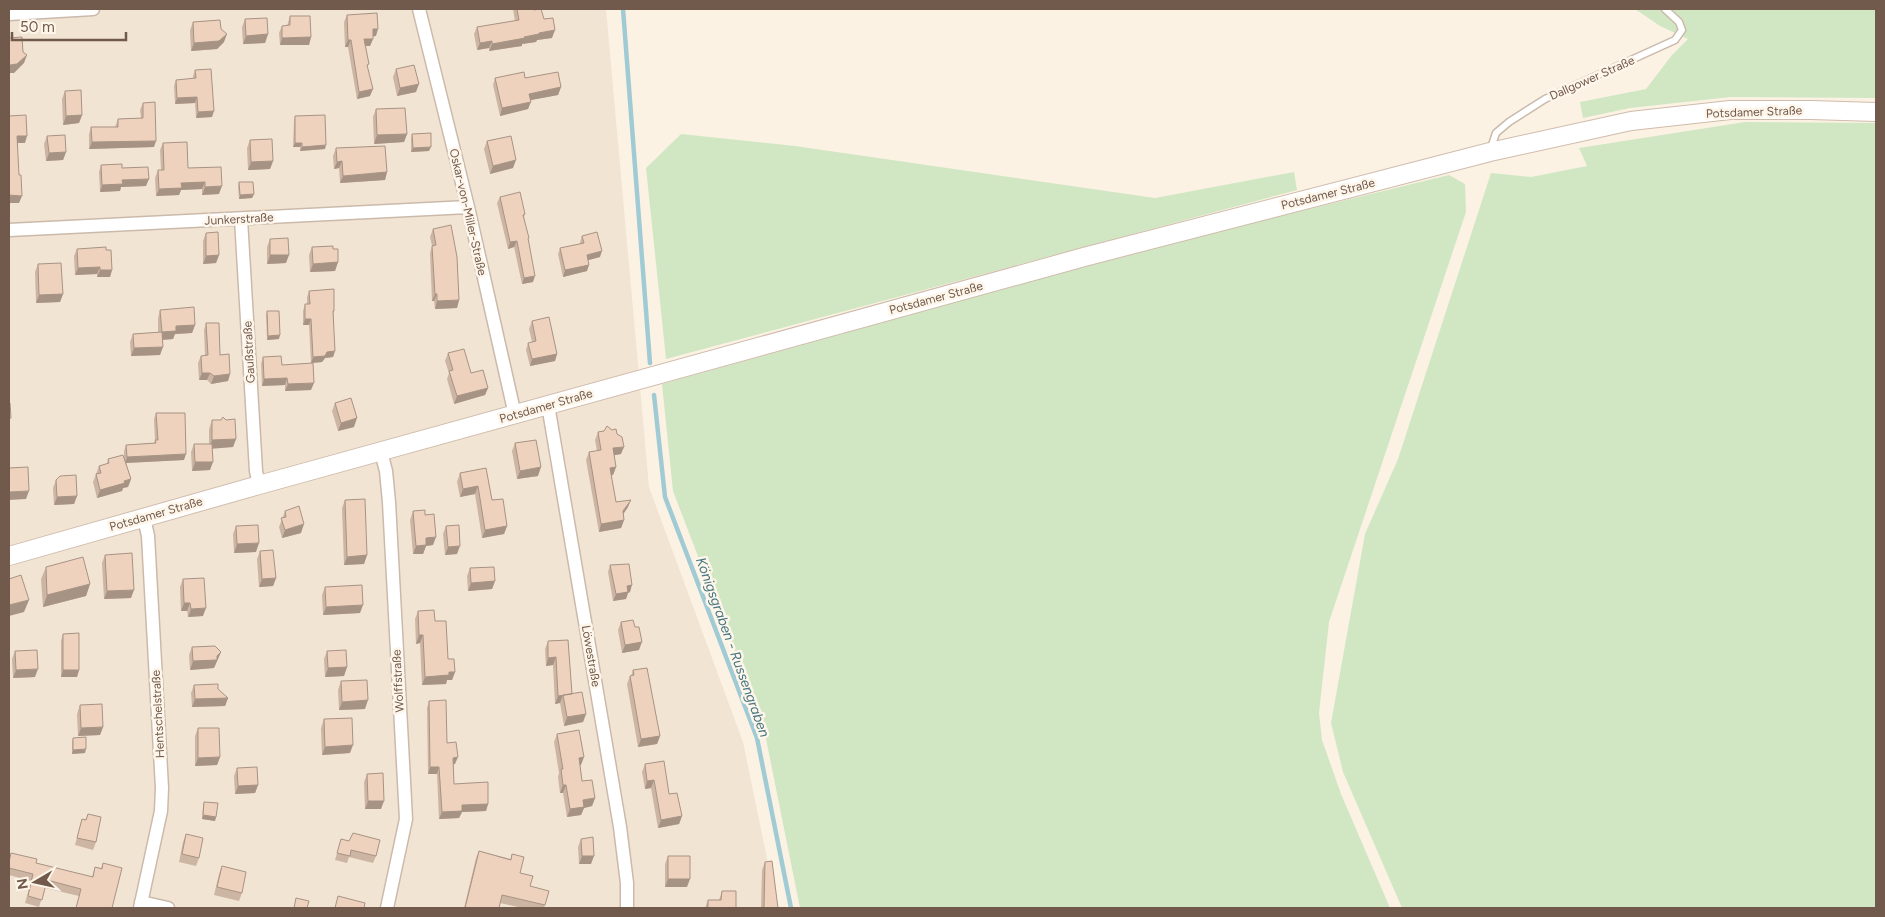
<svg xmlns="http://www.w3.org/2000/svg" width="1885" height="917" viewBox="0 0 1885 917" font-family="Figtree,sans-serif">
<rect width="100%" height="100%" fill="#fbf2e4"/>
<!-- residential -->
<path fill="#f2e4d3" d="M9 9H606L649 487 743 742 769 868 776 908H9Z"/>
<!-- green -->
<path fill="#d1e7c3" d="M1635 9H1876V98L1731 97 1630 108 1583 118 1580 102 1646 89 1672 55 1688 39 1660 26Z
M1745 122 1876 123V908H1402L1343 772 1331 723 1365 534 1398 459 1491 173 1531 177 1587 166 1579 148Z
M681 134 795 146 1155 198 1294 172 1297 190 666 359 646 168Z
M1449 175 1465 184 1466 212 1329 622 1319 713 1322 740 1341 794 1390 908H800L764 729 673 491 662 384 1152 247Z"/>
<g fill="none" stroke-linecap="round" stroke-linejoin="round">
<!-- stream -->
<path stroke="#a1cbd4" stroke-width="4.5" d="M623 9 650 363
M654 395 665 497 757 738 791 908"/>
<!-- lane casing -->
<g stroke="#cbbaab" stroke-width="9">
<path id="lane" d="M1491 148 1496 133 1509 122 1545 99 1675 40 1682 30 1679 22 1665 9"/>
</g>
<!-- street casing -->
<g stroke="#cbbaab" stroke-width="15">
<path id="street" d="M419 9 468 207 515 415
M9 14 93 9
M241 219 256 471 259 485
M9 230 468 207
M548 405 620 827 627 883V908
M381 452 386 471 389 502 406 819 387 908
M141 902 168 908
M140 908 161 811 162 788 148 536 144 518"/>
</g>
<!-- secondary casing -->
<g stroke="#d0bcac" stroke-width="20">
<path id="secondary" d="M9 556 259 485 1084 257 1490 152 1631 121 1730 110H1811L1876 112"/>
</g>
<!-- lane -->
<use href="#lane" stroke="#fff" stroke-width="6"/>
<!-- street -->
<use href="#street" stroke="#fff" stroke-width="12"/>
<!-- secondary -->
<use href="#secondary" stroke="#fff" stroke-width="18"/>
</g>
<!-- wall -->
<path fill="#cdb5a3" d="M513 9H534V10L544 19 552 38 537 40 536 42 522 44V46L489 51V48L477 50 474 34 477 27 515 21Z
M347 15 376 36H373V39L370 46H366L370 96 357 99 348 47H345L344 22Z
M290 16 311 37 309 45H280L279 33 282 26H287Z
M245 19 268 34 265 43 243 44 242 27Z
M193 22 221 29 224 42 217 49 191 51 190 30Z
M396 69 416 92 397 96 393 77Z
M195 70 212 117 196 118 195 103 175 104 174 86 176 80 193 79V76Z
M495 78H525L561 87 558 95 530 100 528 109 500 116 493 85Z
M65 91 82 115 79 123 63 125 62 99Z
M143 103 154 147 89 149V134L91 127H115L118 119 141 118 140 110Z
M376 109 407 134 404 142 374 144 373 117Z
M295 116 325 149 300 151V147H293L294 120Z
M412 134 429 151 411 152V138Z
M47 136 66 152 63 160 46 161 44 144Z
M250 140 273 161 270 169 248 170 247 148Z
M487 141 513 168 490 174 484 149Z
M163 143 188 168 219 194 202 195V189L181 190 179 195 156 196 155 178 158 170H161L160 150Z
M336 148 387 172 385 180 340 183 339 168 334 169 333 156Z
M101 165 122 168 146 186 121 187 120 191 100 192 99 172Z
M239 182 254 194 252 198 239 199 238 186Z
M500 197 525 214 524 217 528 241 533 282 522 284 514 247 508 249 497 203Z
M433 229 459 300 457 308 435 309 434 301H432L430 253 432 246 430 237Z
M206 233 219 255 216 263 203 264V241Z
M582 236 600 257 588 260 587 271 563 277 558 254 560 248 580 244V242Z
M270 239 286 263 267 264V247Z
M312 247 333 249 338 262 335 271 310 272 309 255Z
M77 249 106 250 112 270 110 277H97V274L75 275 74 256Z
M38 264 63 294 60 302 36 303 35 272Z
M309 291 334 311 333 315 335 351 333 357 325 358 322 362 311 363 309 325H303V311L305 304H307V297Z
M160 310 195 325 192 333 175 334 173 339 163 340 160 355 131 356 130 342 133 334 158 333V318Z
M267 311 279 339 267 340 266 315Z
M532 321 557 354 555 361 530 366 526 350 528 343 532 342 529 329Z
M206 323 220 355 230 374 228 381 211 384 207 380H199L198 363 201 356H205L204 330Z
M448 353 488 388 485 395 454 404 447 379 449 373 445 361Z
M263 357 282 365 311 390 285 391V385L262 386 261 364Z
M335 403 354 427 338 431 332 411Z
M156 413 184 460 126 463 131 479 128 487 123 488 122 491 97 498 93 482 99 466 107 464 108 459 124 457V451L126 445 154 443 155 441 154 419Z
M212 420 236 439 233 447 212 448 210 470 192 471 191 452 194 444H209V429Z
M598 432 621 454 614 455 616 467 613 475H611L616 502 628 507 623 514 624 520 621 528 599 532 586 460 589 452 597 451 595 440Z
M515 443 538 476 517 479 512 451Z
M486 468 492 500 507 526 504 534 482 538 475 494 460 497 457 482 460 473Z
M56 480 77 496 74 504 54 505 53 488Z
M345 500 367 555 364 564 344 565 342 508Z
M285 511 301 533 282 538 279 527Z
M413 511 425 515 433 545 426 546 423 554H413L410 520Z
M236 526 256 552 234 553 233 534Z
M446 526 457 554 445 555 443 534Z
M260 551 276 578 273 586 259 587 257 559Z
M105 555 131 598 104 599 102 563Z
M610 565 630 592 628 593 626 599 613 601 608 572Z
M46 567 90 584 86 596 43 607 41 579Z
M470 568 495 581 492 589 468 591 467 576Z
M183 579 203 616 188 617 187 611H181L180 587Z
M325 587 360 613 323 615 322 595Z
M418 611 435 621 448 659 455 672 452 680H447L446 684 422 685 420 643 416 644 415 619Z
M621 622 635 627 639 650 622 653 618 630Z
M63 634 79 670 77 677H61V641Z
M568 640 572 694 586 714 583 722 564 726 560 703 555 704 553 665 546 666 545 649 548 641Z
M192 647 221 652 214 668 190 670 189 655Z
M15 651 35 677 13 678 12 659Z
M327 651 347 667 344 676 325 677 324 659Z
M633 670 660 736 657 744 638 747 627 684 630 676H631Z
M341 681 365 709 339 710 338 690Z
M194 685 218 689 228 698 225 706 192 707 191 693Z
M429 701 455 764H453L454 784 488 804 486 811 462 812 459 818 439 819 437 774H428L427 708Z
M80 705 103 727 100 735 78 736 77 714Z
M324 719 350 753 322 755 321 728Z
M198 728 220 757 217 765 195 766V736Z
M557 734 581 765H580L582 781 595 798 592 806 584 808 581 815 567 817 563 793H560L558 777 559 773 554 742Z
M73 738 85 753 72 754V742Z
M645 764 682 816 679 824 658 828 651 788 645 789 642 772Z
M237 768 258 785 255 793 235 794 234 776Z
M367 774 381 809H365L364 782Z
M204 802 216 817 215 821 202 819 203 806Z
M88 814 96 842 93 850 75 845 82 819H86Z
M186 834 199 858 196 866 179 862 183 842Z
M341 839 376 856 373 863 349 857 347 863 335 860Z
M581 839 591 864H579L578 847Z
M479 851 511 859 512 854 520 873 545 905 544 908H523L500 903 499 908H464L476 858Z
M11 853 36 863 92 877 95 867 101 868 103 863 112 908H76L79 896 45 888 39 907 25 903 31 881 9 875V858Z
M668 856 687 887H665V864Z
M765 862 778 908H761L762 870Z
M222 866 242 893 239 901 214 895 219 874Z
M722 891 736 908H705L708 900H719Z"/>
<!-- shaded-wall -->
<path fill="#a79384" d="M373 29H378L376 36 370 37Z
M555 30 552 38 537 40 536 42 522 44V46L489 51 492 44 524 37 539 33Z
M227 34 224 42 217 49 191 51 194 43Z
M268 34 265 43 243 44 246 36Z
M311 37 309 45H280L282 38Z
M364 39H373L370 46H362Z
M348 40H351L348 47H345Z
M492 41 489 48 477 50 480 43Z
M27 55 24 63 14 73H9V69L10 65Z
M419 84 416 92 397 96 400 88Z
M561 87 558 95 526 101 529 94Z
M373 89 370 96 357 99 359 92Z
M197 97 195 103 175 104 177 98Z
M531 102 528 109 500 116 502 108Z
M214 111 212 117 196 118 198 112Z
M82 115 79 123 63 125 66 116Z
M407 134 404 142 374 144 377 135Z
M17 136H27L25 143H15Z
M156 141 154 147 89 149 92 142Z
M295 143H302L300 147H293Z
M326 145 325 149 300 151 302 147Z
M431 147 429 151 411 152 413 148Z
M66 152 63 160 46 161 49 153Z
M516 160 513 168 490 174 493 166Z
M273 161 270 169 248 170 251 162Z
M342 161 339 168 334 169 337 162Z
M387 172 385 180 340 183 343 176Z
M149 179 146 186 121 187 120 191 100 192 102 185 122 180Z
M205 182 202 189 181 190 179 195 156 196 159 189 181 183Z
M222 186 219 194 202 195 205 187Z
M254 194 252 198 239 199 240 195Z
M9 195 22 196 19 203H9Z
M517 241 514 247 508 249 510 242Z
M602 251 600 257 585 261 587 255Z
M219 255 216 263 203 264 206 256Z
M270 255H289L286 263 267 264Z
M338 262 335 271 310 272 313 264Z
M589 265 587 271 563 277 565 270Z
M100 267 97 274 75 275 78 268Z
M100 270H112L110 277H97Z
M535 276 533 282 522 284 524 278Z
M63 294 60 302 36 303 39 295Z
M435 294H437L434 301H432Z
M459 300 457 308 435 309 437 301Z
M305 319H311L309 325H303Z
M195 325 192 333 175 334 173 339 159 340 162 332 176 326Z
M280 335 279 339 267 340 268 336Z
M163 347 160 355 131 356 134 348Z
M335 351 333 357 325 358 322 362 311 363 313 357 327 352Z
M557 354 555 361 530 366 532 359Z
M202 373H210L207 380H199Z
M230 374 228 381 211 384 214 376Z
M287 378 285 385 262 386 264 379Z
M314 383 311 390 285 391 288 384Z
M488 388 485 395 454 404 457 396Z
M357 418 354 427 338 431 341 423Z
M236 439 233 447 209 449 212 440Z
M624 447 621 454 610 456 613 448Z
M186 454 184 460 125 463 127 457Z
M195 462H213L210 470 192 471Z
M541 467 538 476 517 479 520 471Z
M616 467 613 475 607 476 610 468Z
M131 479 128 487 123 488 122 491 97 498 100 490Z
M478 486 475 494 460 497 463 489Z
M29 491 26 499 9 500V492Z
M77 496 74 504 54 505 57 497Z
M631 500 628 507 620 519 623 511Z
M624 520 621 528 599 532 601 524Z
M304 524 301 533 282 538 285 530Z
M507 526 504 534 482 538 485 530Z
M436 537 433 545 426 546 423 554H413L416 546 426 538Z
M259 543 256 552 234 553 237 544Z
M460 546 457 554 445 555 448 547Z
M367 555 364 564 344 565 347 557Z
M276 578 273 586 259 587 262 579Z
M495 581 492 589 468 591 471 583Z
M90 584 86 596 43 607 47 595Z
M632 585 630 592 628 593 626 599 613 601 616 594 627 586Z
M134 590 131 598 104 599 107 591Z
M29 600 24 612 9 616V605Z
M184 603H190L187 611H181Z
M363 605 360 613 323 615 326 607Z
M206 608 203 616 188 617 191 609Z
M419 635H423L420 643 416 644Z
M642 642 639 650 622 653 625 645Z
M221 652 214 668 190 670 193 661 217 656Z
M556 657 553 665 546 666 548 658Z
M347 667 344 676 325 677 328 668Z
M38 669 35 677 13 678 16 670Z
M63 670H79L77 677H61Z
M449 672H455L452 680H447L446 684 422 685 425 677Z
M572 694 563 695 560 703 555 704 558 696Z
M228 698 225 706 192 707 195 699Z
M368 700 365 709 339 710 342 702Z
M586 714 583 722 564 726 567 717Z
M103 727 100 735 78 736 81 728Z
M660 736 657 744 638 747 641 739Z
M353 745 350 753 322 755 325 747Z
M86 749 85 753 72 754 73 750Z
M220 757 217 765 195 766 198 758Z
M458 757 455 764 450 765 453 758Z
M584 757 581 765 576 766 579 758Z
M430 767H439L437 774H428Z
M654 780 651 788 645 789 647 781Z
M258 785 255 793 235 794 238 786Z
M563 785H566L563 793H560Z
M595 798 592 806 584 808 581 815 567 817 570 809 583 800Z
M368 801H384L381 809H365Z
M488 804 486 811 462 812 459 818 439 819 442 812 462 805Z
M203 815 216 817 215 821 202 819Z
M682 816 679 824 658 828 661 820Z
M582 856H594L591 864H579Z
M668 879H690L687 887H665Z"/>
<!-- building -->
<path fill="#eed2bd" stroke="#a79384" d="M517 9H534V10L541 9 544 19 553 18 555 30 539 33V34L524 37 525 38 492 44V41L480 43 477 27 519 20Z
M377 13 378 29H373V39H364L369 64 367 65 373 89 359 92 351 40H348L347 15Z
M290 16H310L311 37 282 38V26L290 25Z
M267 18 268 34 246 36 245 19Z
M220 20 221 29 227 34 219 41 194 43 193 22Z
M22 37 23 52 27 55 17 64 10 65 9 64V38Z
M414 65 419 84 400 88 396 69Z
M211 69 214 111 198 112 197 97 177 98 176 80 196 78 195 70Z
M524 72 525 78 558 72 561 87 529 94 531 102 502 108 495 78Z
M81 90 82 115 66 116 65 91Z
M155 102 156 141 92 142 91 127H118V119L143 118V103Z
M405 108 407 134 377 135 376 109Z
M26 115 27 136H17L19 175H21L22 196 9 195V116Z
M325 115 326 145 302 147V143H295V116Z
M431 133V147L413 148 412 134Z
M65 135 66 152 49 153 47 136Z
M511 136 516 160 493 166 487 141Z
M272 139 273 161 251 162 250 140Z
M187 142 188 168 221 167 222 186 205 187V182L181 183 182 188 159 189 158 170H164L163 143Z
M385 146 387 172 343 176 342 161 337 162 336 148Z
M122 164V168L148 167 149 179 122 180 123 184 102 185 101 165Z
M239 182H253L254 194 240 195Z
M520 192 525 214 523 215 529 238H528L535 276 524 278 517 241 510 242 500 197Z
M451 225 457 257 459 300 437 301V294H435L432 246 436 245 433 229Z
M218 232 219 255 206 256V233Z
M597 232 602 251 587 255 589 265 565 270 560 248 584 243 582 236Z
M288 238 289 255H270V239Z
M333 246V249H338V262L313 264 312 247Z
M106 247V250H111L112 270H100V267L78 268 77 249Z
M61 263 63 294 39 295 38 264Z
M334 289V311H333L335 351 327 352 325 356 313 357 311 319H305V304H310L309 291Z
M194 307 195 325 176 326V331L162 332 160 310Z
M267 311H279L280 335 268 336Z
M549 317 557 354 532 359 528 343 536 341 532 321Z
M206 323H219L220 355 229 354 230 374 214 376 210 373H202L201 356 208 355Z
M162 332 163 347 134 348 133 334Z
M464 349 471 373 483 370 488 388 457 396 449 371 453 370 448 353Z
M281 356 282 365 313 363 314 383 288 384 287 378 264 379 263 357Z
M351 398 357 418 341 423 335 403Z
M9 403H10L11 418 9 419Z
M156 413H185L186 454 127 457 126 445 156 443 155 440H158Z
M223 417 226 420 235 419 236 439 212 440V420H221Z
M607 426 612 430 616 429 617 434 622 437 624 447 613 448 616 467 610 468 616 502 631 500 623 511 624 520 601 524 589 452 601 450 598 432 604 431Z
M536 440 541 467 520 471 515 443Z
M194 444H212L213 462H195Z
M123 455 131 479 124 481 125 483 100 490 96 474 101 473 99 466 109 463 108 459Z
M28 467 29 491 9 492V468Z
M486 468 492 500 503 499 507 526 485 530 478 486 463 489 460 473Z
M76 475 77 496 57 497 56 480 60 476Z
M365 499 367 555 347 557 345 500Z
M299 506 304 524 285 530 281 518 286 517 285 511Z
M425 510V515L434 514 436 537 426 538V545L416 546 413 511Z
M258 525 259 543 237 544 236 526Z
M459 525 460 546 448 547 446 526Z
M273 550 276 578 262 579 260 551Z
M132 553 134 590 107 591 105 555Z
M83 557 90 584 47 595 46 567Z
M629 564 632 585 627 586 628 592 616 594 610 565Z
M494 567 495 581 471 583 470 568Z
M21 575 29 600 9 605V579Z
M204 578 206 608 191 609 190 603H184L183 579Z
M362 585 363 605 326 607 325 587Z
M434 610 435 621H446L448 659H454L455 672H449V675L425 677 423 635H419L418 611Z
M633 620 635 627H639L642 642 625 645 621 622Z
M79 633V670H63V634Z
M568 640 572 694 558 696 556 657 548 658V641Z
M215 646 221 652 217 656V660L193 661 192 647Z
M37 650 38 669 16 670 15 651Z
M346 650 347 667 328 668 327 651Z
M647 668 660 736 641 739 630 676 634 675 633 670Z
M367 680 368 700 342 702 341 681Z
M218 684V689L228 698 195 699 194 685Z
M582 692 586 714 567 717 563 695Z
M446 700 447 743 456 742 458 757 453 758 454 784 488 782V804L462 805V811L442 812 439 767H430L429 701Z
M102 704 103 727 81 728 80 705Z
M352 718 353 745 325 747 324 719Z
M198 728H219L220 757 198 758Z
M579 730 584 757 579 758 582 781 592 780 595 798 583 800 584 807 570 809 566 785H563L561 769H563L557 734Z
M86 737V749L73 750V738Z
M664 761 669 794 677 793 682 816 661 820 654 780 647 781 645 764Z
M257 767 258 785 238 786 237 768Z
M383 773 384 801H368L367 774Z
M204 802 218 803 216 817 203 815Z
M88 814 101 817 96 842 77 838 82 819 86 820Z
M353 833 380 840 376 856 351 850 350 856 337 853 341 839 349 841Z
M186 834 203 838 199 858 182 854Z
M593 837 594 856H582L581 839Z
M479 851 511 860 512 854 524 857 520 873 533 876 530 886 549 891 545 905 502 895 499 908H465Z
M11 853 37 859 36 863 93 877 95 867 102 869 103 863 122 868 112 908H76L81 889 47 880 42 900 28 896 33 874 9 868V862Z
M668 856H690V879H668Z
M772 861 778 908H764L765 862Z
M222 866 246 872 242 893 217 887Z
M722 891H736V908H708V900H721Z
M338 896 365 903 364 908H335Z
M296 898 309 901 307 908H294Z"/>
<g text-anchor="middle" stroke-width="5" stroke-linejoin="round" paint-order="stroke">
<!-- street labels -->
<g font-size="12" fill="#715a4b" stroke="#fef6ea">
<text transform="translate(1592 78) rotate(-24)" y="4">Dallgower Straße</text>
<text transform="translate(1754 112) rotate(-2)" y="4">Potsdamer Straße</text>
<text transform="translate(1328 194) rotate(-14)" y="4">Potsdamer Straße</text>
<text transform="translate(468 212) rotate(77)" y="4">Oskar-von-Miller-Straße</text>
<text transform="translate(239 219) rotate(-3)" y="4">Junkerstraße</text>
<text transform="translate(936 298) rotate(-15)" y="4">Potsdamer Straße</text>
<text transform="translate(249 352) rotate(-93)" y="4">Gaußstraße</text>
<text transform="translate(546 406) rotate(-16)" y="4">Potsdamer Straße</text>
<text transform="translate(156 514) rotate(-16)" y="4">Potsdamer Straße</text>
<text transform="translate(591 656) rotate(80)" y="4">Löwestraße</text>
<text transform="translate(398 681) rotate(-93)" y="4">Wolffstraße</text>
<text transform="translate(158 714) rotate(-93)" y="4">Hentschelstraße</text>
</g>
<!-- water labels -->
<g font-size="14" font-style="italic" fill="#477883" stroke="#fef6ea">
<text transform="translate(733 647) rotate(70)" y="5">Königsgraben - Russengraben</text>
</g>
</g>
<!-- border -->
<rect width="1885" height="917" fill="none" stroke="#715a4b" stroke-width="20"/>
<!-- north arrow -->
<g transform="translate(35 882) rotate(261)" stroke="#fef6ea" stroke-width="4" paint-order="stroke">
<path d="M0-4L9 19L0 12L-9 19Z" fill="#715a4b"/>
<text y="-8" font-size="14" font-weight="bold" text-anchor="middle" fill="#715a4b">N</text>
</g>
<!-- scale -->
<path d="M12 32v8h114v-8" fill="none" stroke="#715a4b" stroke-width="2.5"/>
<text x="20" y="32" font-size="15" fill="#715a4b" stroke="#fef6ea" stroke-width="4" paint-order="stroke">50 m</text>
</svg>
